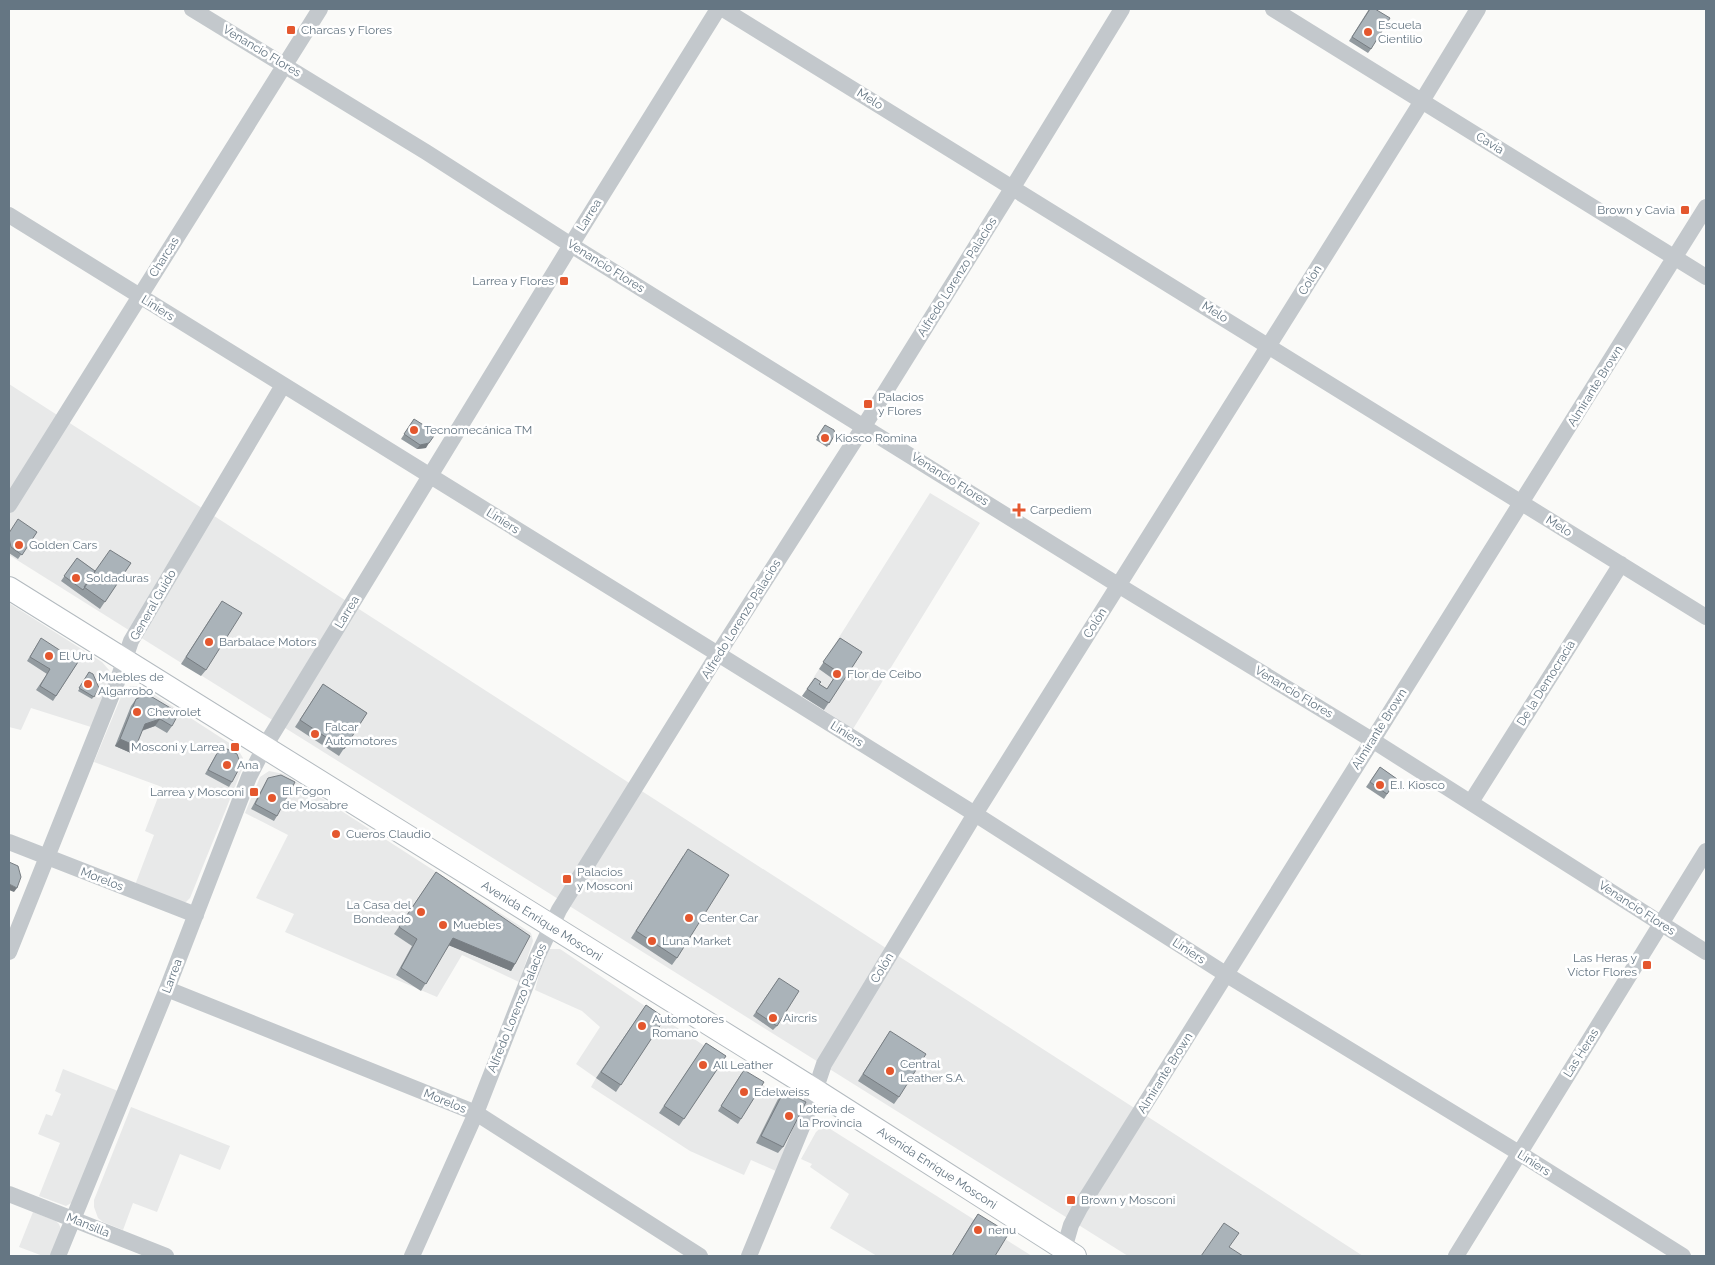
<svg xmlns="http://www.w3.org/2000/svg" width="1715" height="1265" viewBox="0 0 1715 1265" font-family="Raleway,sans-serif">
<rect width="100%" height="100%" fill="#fafaf8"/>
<!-- built -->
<path fill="#e8e9e9" d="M9 384 1091 1080 1363 1256H1128L9 555Z
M930 493 980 523 853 729 802 696Z
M9 603 102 662 109 670 112 677 91 727 31 708 21 730 9 727Z
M130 686H141L237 748 243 758V767L190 898 186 902 181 903 135 885 154 835 145 831 162 787 94 762 121 697 125 690Z
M269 771 284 774 531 933 533 941 519 982 462 955 437 997 285 932 294 914 256 898 288 835 245 813 260 777Z
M549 949H560L797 1108 799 1113 776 1171 751 1160 744 1175 690 1151 591 1087 596 1078 576 1064 600 1027 582 1011 535 990 544 955Z
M63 1069 118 1091 73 1202 66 1206 39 1196 60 1143 38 1134 46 1114 52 1116 61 1094 55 1091Z
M131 1107 230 1146 220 1170 180 1154 157 1212 133 1203 123 1230 103 1222 98 1218 94 1207V1200Z
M824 1125 1032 1256H877L830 1228 849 1194 810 1167 812 1164 801 1159 816 1132Z
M33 1212 56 1221 59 1224 61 1229 53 1256H43L19 1247Z"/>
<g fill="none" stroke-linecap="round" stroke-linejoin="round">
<!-- secondary casing -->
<g stroke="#b3babf" stroke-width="24">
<path id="secondary" d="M9 588 815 1090 1075 1256"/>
</g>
<!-- minor -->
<path stroke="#c3c8cc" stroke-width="16" d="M192 9 426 152 571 245 1118 585 1372 740 1706 952
M723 9 1706 617
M1273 9 1706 277
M9 215 718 654 975 814 1227 975 1519 1153 1683 1256
M9 505 320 9
M1471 802 1621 564
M9 842 196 915
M9 952 117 682 131 641 283 385
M167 989 476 1113 700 1256
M9 1194 166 1256
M58 1256 167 989 249 777 265 746 571 245 718 9
M412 1256 476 1113 537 957 559 910 718 654 864 426 1013 187 1122 9
M749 1256 807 1115 824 1064 975 814 1422 101 1478 9
M1062 1256 1071 1225 1080 1208 1706 207
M1456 1256 1706 851"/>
<!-- secondary -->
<use href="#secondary" stroke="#fff" stroke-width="22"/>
</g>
<!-- wall -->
<path fill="#929a9f" d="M1369 9 1371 49 1368 53 1349 41Z
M414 419 426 448 417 449 401 439Z
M825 425 835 434 827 447 816 440Z
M37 532 18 559 9 553V533Z
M77 558 95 571 131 563 100 609 61 581Z
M217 608 206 670 201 676 181 664Z
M840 638 862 652 824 710 802 696 815 678 819 684 827 689 833 679 819 669Z
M38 643 78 662 53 701 36 690 47 674 27 661Z
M89 672 99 688 92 699 78 691Z
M323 684 367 713 339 756 295 727Z
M136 699 172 726 167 733 155 726 142 731 136 746 131 753 115 746 131 706Z
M221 746 232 782 229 787 205 774Z
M1380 767 1397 779 1384 799 1366 787Z
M268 778 277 816 274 821 251 809Z
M683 856 677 958 672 965 631 938Z
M436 872 515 964 511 971 449 945 421 991 396 975 412 946 394 934Z
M779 978 777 1026 773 1030 753 1016Z
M646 1005 665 1018 616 1092 596 1078Z
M890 1031 899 1097 894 1104 858 1081Z
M706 1043 726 1056 679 1126 659 1113Z
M741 1074V1119L738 1124 718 1111Z
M784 1091 783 1147 778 1153 756 1143 779 1097Z
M978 1214 995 1256H952L973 1221Z"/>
<!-- shaded-wall -->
<path fill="#777d82" d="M429 443 426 448 417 449 420 445Z
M160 719 155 726 140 731 145 724Z
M120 739 136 746 131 753 115 746Z
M9 884 17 888 14 892 9 890Z
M453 938 515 964 511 971 448 945Z"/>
<!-- building -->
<path fill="#aab3b9" stroke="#777d82" d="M1370 9H1375L1390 18 1371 49 1352 37Z
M414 419 436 433 429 443 420 445 404 434Z
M825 425 834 430 835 434 829 445 817 437Z
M18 519 37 532 22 555 11 547 9 538V533Z
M110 550 131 563 105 602 84 587Z
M77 558 95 571 83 590 64 576Z
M222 601 242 613 206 670 186 657Z
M41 638 78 662 56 696 40 686 50 669 30 657Z
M840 638 862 652 829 703 807 689 815 678 821 682 819 684 827 689 838 672 823 662Z
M89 672 93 674 99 688 94 697 79 688Z
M323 684 367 713 344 749 300 720Z
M147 694 179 713 172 726 160 719 145 724 136 746 120 739 136 699Z
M221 746 237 754 241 765 232 782 208 770Z
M1380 767 1397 779 1387 794 1370 782Z
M281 775 295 782 277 816 255 804 268 778Z
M688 849 729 875 677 958 636 931Z
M9 862 18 866 21 877 17 888 9 884Z
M436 872 530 936 515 964 453 938 426 984 401 968 417 939 399 927Z
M779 978 799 991 777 1026 756 1012Z
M646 1005 665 1018 621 1085 601 1072Z
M890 1031 926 1054 899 1097 863 1074Z
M706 1043 726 1056 684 1119 664 1106Z
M744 1070 764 1082 741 1119 721 1106Z
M784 1091 806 1102 783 1147 761 1136Z
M978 1214 1009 1233 995 1256H952Z
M1224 1223 1239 1233 1229 1247 1243 1256H1201Z"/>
<!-- markers -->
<g fill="#e4572e" stroke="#fff" stroke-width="2">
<rect x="286" y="25" width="10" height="10" rx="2.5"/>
<circle cx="1368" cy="32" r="5"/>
<rect x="1680" y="205" width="10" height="10" rx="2.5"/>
<rect x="559" y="276" width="10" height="10" rx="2.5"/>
<rect x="863" y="399" width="10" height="10" rx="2.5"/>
<circle cx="414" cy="430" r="5"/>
<circle cx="825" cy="438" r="5"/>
<path d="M1016.5 502.5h5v5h5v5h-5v5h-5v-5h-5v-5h5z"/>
<circle cx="19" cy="545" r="5"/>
<circle cx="76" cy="578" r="5"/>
<circle cx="209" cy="642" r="5"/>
<circle cx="49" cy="656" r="5"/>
<circle cx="837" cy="674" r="5"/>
<circle cx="88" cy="684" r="5"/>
<circle cx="137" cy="712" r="5"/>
<circle cx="315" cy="734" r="5"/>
<rect x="230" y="742" width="10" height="10" rx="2.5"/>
<circle cx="227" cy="765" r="5"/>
<circle cx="1380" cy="785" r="5"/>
<rect x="249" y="787" width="10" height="10" rx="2.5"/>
<circle cx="272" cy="798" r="5"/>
<circle cx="336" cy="834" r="5"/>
<rect x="562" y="874" width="10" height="10" rx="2.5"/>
<circle cx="421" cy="912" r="5"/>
<circle cx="689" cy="918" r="5"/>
<circle cx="443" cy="925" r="5"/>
<circle cx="652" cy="941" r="5"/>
<rect x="1642" y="960" width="10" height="10" rx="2.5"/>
<circle cx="773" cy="1018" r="5"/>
<circle cx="642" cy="1026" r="5"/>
<circle cx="703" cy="1065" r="5"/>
<circle cx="890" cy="1071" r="5"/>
<circle cx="744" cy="1092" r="5"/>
<circle cx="789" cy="1116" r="5"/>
<rect x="1066" y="1195" width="10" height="10" rx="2.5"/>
<circle cx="978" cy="1230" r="5"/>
</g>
<g text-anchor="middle" stroke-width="5" stroke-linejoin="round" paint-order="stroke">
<!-- poi labels -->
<g font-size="12" fill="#657683" stroke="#fff" text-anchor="start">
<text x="1378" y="29">Escuela<tspan x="1378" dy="14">Cientilio</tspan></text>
<text x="301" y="34">Charcas y Flores</text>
<text x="1675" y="214" text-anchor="end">Brown y Cavia</text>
<text x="554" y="285" text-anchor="end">Larrea y Flores</text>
<text x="878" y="401">Palacios<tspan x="878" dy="14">y Flores</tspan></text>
<text x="424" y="434">Tecnomecánica TM</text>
<text x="835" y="442">Kiosco Romina</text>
<text x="1030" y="514">Carpediem</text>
<text x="29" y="549">Golden Cars</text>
<text x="86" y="582">Soldaduras</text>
<text x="219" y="646">Barbalace Motors</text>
<text x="59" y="660">El Uru</text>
<text x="847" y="678">Flor de Ceibo</text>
<text x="98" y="681">Muebles de<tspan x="98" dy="14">Algarrobo</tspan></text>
<text x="147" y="716">Chevrolet</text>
<text x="325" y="731">Falcar<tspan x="325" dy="14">Automotores</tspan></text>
<text x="225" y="751" text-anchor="end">Mosconi y Larrea</text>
<text x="237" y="769">Ana</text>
<text x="1390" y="789">E.I. Kiosco</text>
<text x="282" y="795">El Fogon<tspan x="282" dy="14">de Mosabre</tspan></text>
<text x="244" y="796" text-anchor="end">Larrea y Mosconi</text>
<text x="346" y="838">Cueros Claudio</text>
<text x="577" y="876">Palacios<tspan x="577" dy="14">y Mosconi</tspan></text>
<text x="411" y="909" text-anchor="end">La Casa del<tspan x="411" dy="14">Bondeado</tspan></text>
<text x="699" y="922">Center Car</text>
<text x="453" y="929">Muebles</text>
<text x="662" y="945">Luna Market</text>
<text x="1637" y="962" text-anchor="end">Las Heras y<tspan x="1637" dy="14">Víctor Flores</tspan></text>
<text x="783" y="1022">Aircris</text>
<text x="652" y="1023">Automotores<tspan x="652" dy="14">Romano</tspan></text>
<text x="900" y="1068">Central<tspan x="900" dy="14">Leather S.A.</tspan></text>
<text x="713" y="1069">All Leather</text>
<text x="754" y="1096">Edelweiss</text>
<text x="799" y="1113">Lotería de<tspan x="799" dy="14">la Provincia</tspan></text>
<text x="1081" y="1204">Brown y Mosconi</text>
<text x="988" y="1234">nenu</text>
</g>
<!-- street labels -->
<g font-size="12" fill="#657683" stroke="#fff">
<text transform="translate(262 51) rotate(31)" y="4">Venancio Flores</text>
<text transform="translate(870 99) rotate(32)" y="4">Melo</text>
<text transform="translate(1490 143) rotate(32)" y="4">Cavia</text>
<text transform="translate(589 215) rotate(-58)" y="4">Larrea</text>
<text transform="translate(164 257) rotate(-58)" y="4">Charcas</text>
<text transform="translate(606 266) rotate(32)" y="4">Venancio Flores</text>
<text transform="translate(957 277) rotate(-58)" y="4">Alfredo Lorenzo Palacios</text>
<text transform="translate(1310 280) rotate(-58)" y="4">Colón</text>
<text transform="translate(158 308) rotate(32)" y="4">Liniers</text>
<text transform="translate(1215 312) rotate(32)" y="4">Melo</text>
<text transform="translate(1595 386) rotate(-58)" y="4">Almirante Brown</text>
<text transform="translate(950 479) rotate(32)" y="4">Venancio Flores</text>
<text transform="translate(503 521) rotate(32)" y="4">Liniers</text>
<text transform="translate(1559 526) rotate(32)" y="4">Melo</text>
<text transform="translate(153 605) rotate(-60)" y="4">General Guido</text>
<text transform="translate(347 612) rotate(-59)" y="4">Larrea</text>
<text transform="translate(741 619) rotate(-58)" y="4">Alfredo Lorenzo Palacios</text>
<text transform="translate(1095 623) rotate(-58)" y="4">Colón</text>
<text transform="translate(1546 683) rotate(-58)" y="4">De la Democracia</text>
<text transform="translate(1294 692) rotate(31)" y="4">Venancio Flores</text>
<text transform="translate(1379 729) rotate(-58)" y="4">Almirante Brown</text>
<text transform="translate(847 734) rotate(32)" y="4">Liniers</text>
<text transform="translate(102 879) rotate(21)" y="4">Morelos</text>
<text transform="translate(1637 908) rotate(33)" y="4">Venancio Flores</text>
<text transform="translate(542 921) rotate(32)" y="4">Avenida Enrique Mosconi</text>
<text transform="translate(1189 951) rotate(33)" y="4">Liniers</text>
<text transform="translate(882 968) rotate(-59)" y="4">Colón</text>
<text transform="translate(172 976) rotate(-69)" y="4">Larrea</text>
<text transform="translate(517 1008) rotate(-68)" y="4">Alfredo Lorenzo Palacios</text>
<text transform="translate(1581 1053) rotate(-58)" y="4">Las Heras</text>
<text transform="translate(1165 1073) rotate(-58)" y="4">Almirante Brown</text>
<text transform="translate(445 1101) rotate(22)" y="4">Morelos</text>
<text transform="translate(1534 1163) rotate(32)" y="4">Liniers</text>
<text transform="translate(937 1168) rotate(33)" y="4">Avenida Enrique Mosconi</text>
<text transform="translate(88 1225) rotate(22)" y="4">Mansilla</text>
</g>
</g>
<!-- border -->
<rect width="1715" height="1265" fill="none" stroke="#657683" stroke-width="20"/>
</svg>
